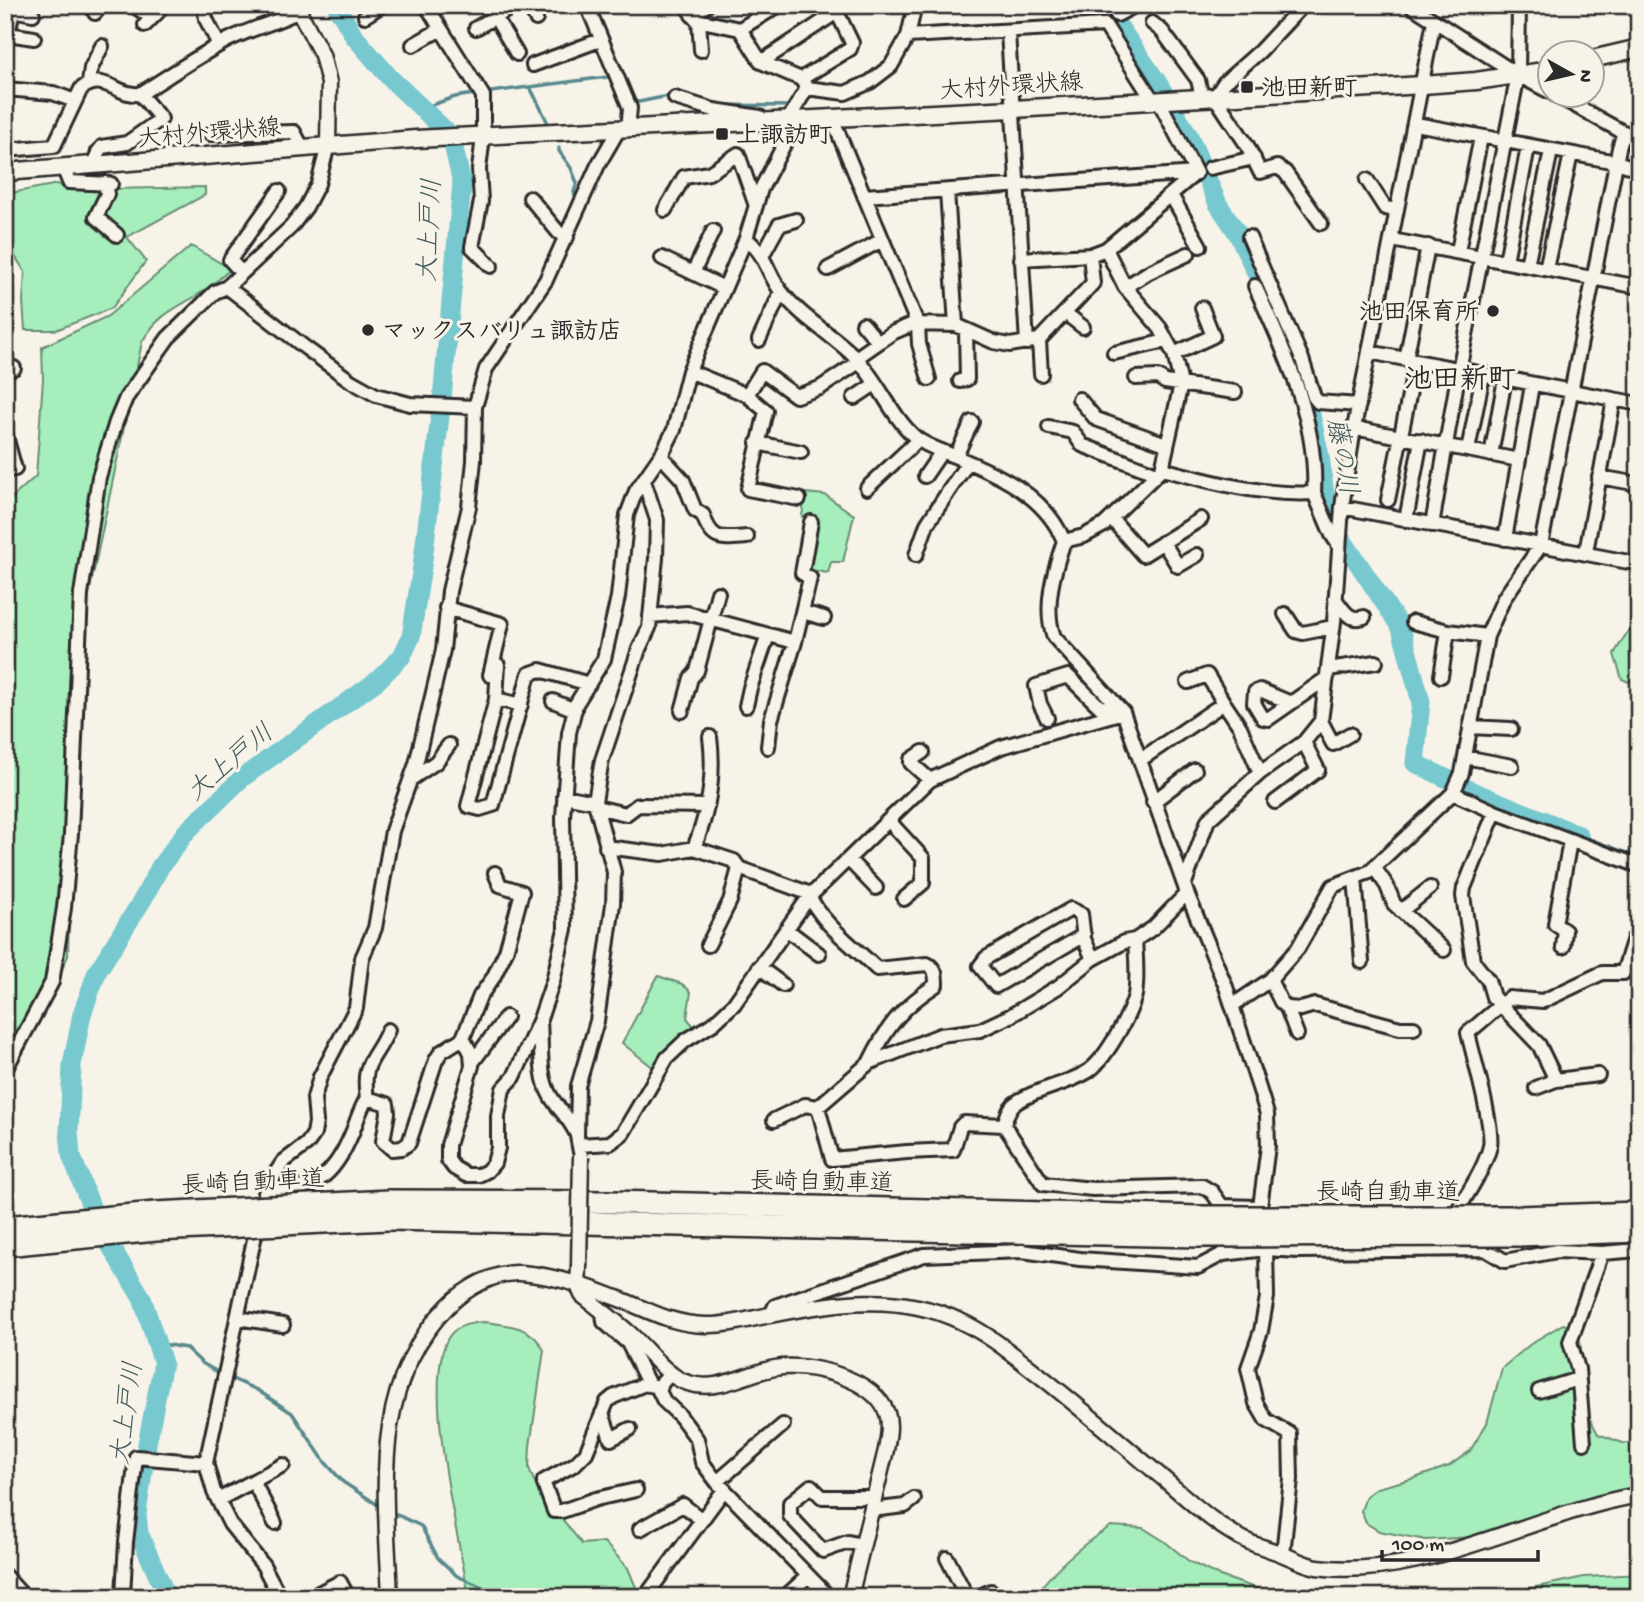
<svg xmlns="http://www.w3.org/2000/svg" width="1644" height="1602" viewBox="0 0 1644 1602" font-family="'Gochi Hand','Klee One',sans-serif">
<rect width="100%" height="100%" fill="#f7f3e8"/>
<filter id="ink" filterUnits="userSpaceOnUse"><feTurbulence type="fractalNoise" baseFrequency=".0143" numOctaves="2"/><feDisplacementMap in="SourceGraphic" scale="14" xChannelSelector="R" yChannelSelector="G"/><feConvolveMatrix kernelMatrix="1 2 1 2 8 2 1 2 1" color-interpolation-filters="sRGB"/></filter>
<g filter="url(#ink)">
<!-- green -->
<path fill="#a6eebb" stroke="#688c73" stroke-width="2" d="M58 184 65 190 205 187V195L127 237 146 261 112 308 56 330H25L23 301 25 272 13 253 5 252V194Z
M191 246 231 269C220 278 208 289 196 296 171 311 157 316 142 342L74 665 68 956 55 984 27 1019 5 1039V504L36 476 43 379 42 347 108 316Z
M805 493 825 495 854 515 843 562H831L828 573 806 569 815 521 802 517Z
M1639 613V672L1629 682 1622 679 1614 654Z
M658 976 682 984 691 992 687 1018 696 1029 655 1069 622 1043Z
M484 1322C509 1325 532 1326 544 1350L530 1446 529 1468 536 1486 582 1544 604 1542 628 1568 640 1597H469C460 1543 419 1378 450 1335 458 1325 471 1323 484 1322Z
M1563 1324 1573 1328 1580 1341 1589 1417 1598 1434 1623 1443 1639 1444V1504H1625L1473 1537 1426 1540 1379 1531 1366 1523 1361 1511 1366 1496 1377 1488 1415 1478 1449 1466 1470 1451 1487 1423 1502 1368 1533 1342Z
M1111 1526 1143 1528 1164 1541 1190 1562 1217 1575 1282 1597H1034C1054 1568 1081 1545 1111 1526Z
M1639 1574V1597H1488L1584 1577Z"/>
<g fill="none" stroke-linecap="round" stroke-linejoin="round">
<!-- stream -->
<path stroke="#59898d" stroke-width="3.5" d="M531 89 547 121
M491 92 607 77
M631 98 633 101 639 102 673 95
M720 105 788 106
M423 108 455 97 474 94
M559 148V151L571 168 577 183 574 192 575 196
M1579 835 1639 858
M157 1343 186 1348 202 1363 221 1374
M228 1377 257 1390 292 1413 325 1462 343 1482 381 1507
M391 1512 421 1526 438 1558 457 1576 506 1597"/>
<!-- river -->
<path stroke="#77c8cf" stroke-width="19" d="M1104 5 1158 83 1189 136 1218 204 1238 234 1287 339 1304 383 1320 456 1328 518 1401 628 1421 702 1415 763 1472 791 1579 835
M167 1597 139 1533 137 1514 147 1444 163 1363 142 1298 99 1227 71 1155 69 1131 72 1065 82 1014 97 972 143 899 160 867 186 832 242 778 378 680 402 656 411 637 423 560 442 399 462 183 451 136 390 78 354 36 336 5"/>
<!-- minor casing -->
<g stroke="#2b2b2b" stroke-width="18">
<path id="minor" d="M14 5 8 34 34 38
M133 5 152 18
M204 5 206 19 219 45
M426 5 483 96V137L479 169 481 201 472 247 491 266
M529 5 536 19
M587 5 630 108 628 129
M685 5 697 20 740 29 761 62 801 79 807 88
M1303 5 1260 51 1224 83 1215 97 1247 145 1260 172 1277 167 1285 172 1321 223
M1410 5 1518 75 1550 92
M13 10 33 14
M95 13 101 5
M692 15 707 5
M1117 15 1136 5
M365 16 382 5
M495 17 517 54
M699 20 701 50
M1152 23 1162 31 1198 80 1202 97
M145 25 158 12
M476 28 516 5
M740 29 779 5
M1008 32 1027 343
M908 36 1105 25 1152 99
M413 45 441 29
M761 62 837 12 839 5
M533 65 600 40
M801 79 850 49 852 43 837 12
M89 83 91 68 102 46
M807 88 845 93 870 82 891 66 908 36 915 5
M5 89 53 93 75 101
M1554 94 1639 141
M675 98 714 110 760 117
M1158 99 1196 173
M832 118 918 325 919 344 929 379
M1416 124 1616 162 1639 169
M210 134 294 132 302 147
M5 150 54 146 81 89C105 71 117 97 140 94 169 76 198 56 228 40 251 28 276 23 299 11
M95 164 98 152 102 147 127 143 161 119 140 94
M63 167 69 182 111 184
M1210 168 1254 158
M1367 180 1385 208 1397 210
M105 183 107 194 96 217 117 235
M947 191 956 325
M1171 195 1200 246
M864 196 1196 173
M530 198 559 233 567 237
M665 210 684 177 709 173 738 154 756 206
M1249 237 1302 359 1314 397 1318 402 1359 405
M746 238C766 255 766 270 780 290 800 317 832 334 855 357 879 381 890 415 916 438 926 446 942 451 954 456 998 474 1045 495 1064 541
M1392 240 1639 287
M1106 249 1125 287 1160 328 1174 354 1181 384 1162 469 1104 525 1084 536 1064 541C1054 570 1043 608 1054 637L1123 712 1187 893 1226 987 1260 1091 1267 1114 1268 1146 1260 1207 1266 1249 1267 1297 1261 1331 1248 1368 1256 1403 1266 1420 1290 1434 1291 1479 1283 1554
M1458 251 1481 137
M762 256 779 225 796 220
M662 258 724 288
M1021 259 1090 255 1106 249 1196 173
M1506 261 1528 147
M1527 265 1551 151
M828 269 882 240
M1546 269 1571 154
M242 273 230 260 279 191
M693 273 713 231
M1255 286C1284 350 1318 420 1314 493
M227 287 307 349 351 381 376 395 410 404 475 407
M1125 287 1149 272 1188 254
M1065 313 1083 327
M863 324 878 342
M759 340 781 292
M1039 340 1041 374
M1369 352 1639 404
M1114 353 1166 341
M1174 354 1213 336 1202 308
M856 358 892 333 913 324 956 325 994 342 1010 345 1039 340 1093 283 1090 255
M1406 360 1428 246
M5 370 14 368
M689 371 747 395 766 411 748 489 799 499
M1136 378 1158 377 1165 382 1235 392
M960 381 967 379 966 330
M747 395 762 371 796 396 820 388 859 362
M854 398 875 384
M1079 399 1096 419 1166 444
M1049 427 1073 432 1082 445 1157 474
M1354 428 1519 460
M5 433 15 469 5 471
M757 443 801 452
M1468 450 1483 375
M1491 455 1505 379
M661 456 683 480 695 510 703 515C712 542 721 539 747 537
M956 456 972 422
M1162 469C1211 482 1263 496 1314 493L1332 535 1338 544
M925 476 942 451
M1599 477 1639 484
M867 488 918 440
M1388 500 1416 361
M1342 507 1639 564
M1111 518 1143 555 1201 519
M1406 520 1421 440
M1432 525 1459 370 1518 75 1519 5
M1505 539 1532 385
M1163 542 1178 566 1197 555
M1586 552 1614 399
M916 555 927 524 968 462
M1335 599C1344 610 1348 622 1364 617
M446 608 502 624 490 675
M802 612 824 618
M1285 614 1296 631 1303 633 1333 627
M650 616 687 613 795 642
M1413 622 1448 631 1487 636
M496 664 498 665 496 699 521 705
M1328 669 1376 662
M1441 676 1448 631
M1188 682 1207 675 1224 703
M496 699 468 806 480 809 493 805 529 674 540 670 589 684
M553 701 575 710
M1291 703 1260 690 1255 692 1254 703 1263 718 1268 719 1327 678
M746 706 750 688 768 635
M682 711 691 678 697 671 718 593
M1047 718 1040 704 1036 686 1068 676 1101 708 1116 705
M1321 721 1333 744 1350 734
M1470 727 1511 729
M768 747 771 720 795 642 810 578 802 573 811 522
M923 752 911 760V763L930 780
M1465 757 1512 766
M1140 760 1224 703 1240 727 1260 773
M411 779 436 762 449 745
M1453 793 1495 812 1639 866
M564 796 595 802
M1153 802 1195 770
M1275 802 1318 770 1304 742
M596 807 626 814 638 805 707 806
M1495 812 1464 888 1463 896 1473 961 1488 980 1493 997 1539 1045 1556 1080 1536 1088
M889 821 923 858V883L904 899
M606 847 662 854 694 848 734 861 739 868 808 893C821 924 854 946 877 969L927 964C936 968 936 976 936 985 902 1007 887 1026 869 1063
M694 848C708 814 715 775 710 737
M849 860 876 888
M1374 867 1387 886 1394 904 1444 950
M1355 878 1362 962
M1185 883 1208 820 1260 773 1304 742 1321 721 1334 622 1342 507 1354 428 1434 21
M1401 911 1430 888
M786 929 819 954
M1084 935 996 986 980 966 986 958 1071 909 1081 914 1084 939 1093 959
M708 945 730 901 739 868
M1563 947 1565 931 1555 924 1570 841
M759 967 783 985
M1270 980 1281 1002 1287 1008 1301 1009 1315 1005 1400 1028H1414
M1233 1005 1270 980 1298 948 1333 886 1369 872 1453 793 1462 773 1487 636 1504 598 1541 545 1619 148 1624 132
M1287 1008 1297 1034
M540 1021C542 1044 538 1076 551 1097 559 1110 569 1118 576 1133
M463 1038 480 996 493 978 506 951 522 892 500 885 495 873
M472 1063 506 1017
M5 1070 52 982 64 908 71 834 81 594 99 477 116 422 126 398 168 338 215 292 227 287 291 227 306 207 318 184 328 145
M1556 1080 1598 1075
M367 1098C361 1060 376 1060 388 1030
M818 1107 832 1159 907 1152 953 1150 960 1127 964 1123 1004 1125
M774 1120 805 1105 818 1107 869 1063 940 1035 980 1030 1010 1016 1058 987 1093 959 1124 942 1135 940 1153 928 1187 893
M1004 1125 1043 1184 1093 1189 1202 1186 1212 1192 1222 1206 1260 1207
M1004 1125C1007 1116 1009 1107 1017 1102 1038 1088 1066 1085 1087 1072 1105 1061 1130 1015 1135 995 1138 977 1136 958 1135 940
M579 1145 610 1143 623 1133 667 1058 685 1041 714 1023 734 1004 809 897 930 780 1001 747 1123 712
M580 1152 577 1136 578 1086 597 1021 613 904 614 872 595 802 598 783 602 760 639 649 649 628 656 558 657 520 644 481
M265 1193C314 1190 333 1179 352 1133 357 1121 360 1109 367 1098L387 1104 388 1113 383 1141 392 1149 402 1148 409 1143 436 1060 441 1052 463 1038 471 1053 472 1066 448 1145V1160L454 1168 466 1175H479L487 1171 494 1163 498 1148V1116L503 1089 514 1077 540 1019 553 981 565 929 563 817 569 733 576 704 604 659 618 597 627 515 636 491 663 452 674 430 689 371 746 238 761 189 788 137V120L807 88
M263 1200 275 1174 283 1162 307 1144 314 1134 316 1122 314 1098 320 1077 356 1008 362 958 375 928 392 831 416 764 443 650 449 591 469 507 474 461 475 407 486 369 546 280 598 165 619 129
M1453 1219C1465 1196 1484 1171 1490 1146 1494 1127 1473 1055 1468 1033L1509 998 1543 1001 1602 973H1623L1634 938 1639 934
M258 1221 206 1463 214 1492 230 1524 263 1565 280 1597
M603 1312 604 1322 628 1343 649 1385
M771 1315 775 1306 924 1255 1022 1251 1080 1259 1198 1267 1223 1254 1266 1249 1298 1251 1485 1249 1505 1261 1557 1251 1602 1253 1639 1250
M237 1318 283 1325
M671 1373 662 1383 659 1391 664 1401 680 1416 697 1439 702 1462 717 1482 829 1597
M1539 1391 1578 1379
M602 1413 611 1439 630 1429
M1584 1443 1578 1369 1570 1342 1602 1253
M253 1481 275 1523
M717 1482 783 1425
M636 1490 596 1499 562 1511H554L544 1484V1481L575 1464 586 1453 607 1402 613 1397 645 1384 660 1387
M218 1500 283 1465
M871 1510 905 1506 914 1499
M640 1529 683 1505 702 1520
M862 1545 848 1542 823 1551 790 1516V1503L811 1486 822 1497H874
M947 1558 967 1597
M5 1576 24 1597
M648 1593 724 1490
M119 1597 123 1595 126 1542 136 1457 206 1463
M311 1597 340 1582 348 1597
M785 1597 808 1576
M978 1597 991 1591 994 1597"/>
</g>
<!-- tertiary casing -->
<g stroke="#2b2b2b" stroke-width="19">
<path id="tertiary" d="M296 5 322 55 329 83 328 145
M579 1266 578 1286 582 1295C597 1307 613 1319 628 1332 645 1346 666 1377 688 1383 718 1393 746 1373 775 1368 809 1362 873 1378 887 1413 891 1425 888 1438 886 1450L850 1597
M390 1597C386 1494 369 1386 448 1306 466 1288 494 1272 520 1273 551 1275 586 1286 614 1297 648 1309 668 1324 706 1325 727 1326 749 1319 770 1315 833 1302 899 1292 960 1321 987 1333 1011 1353 1034 1371 1078 1405 1121 1443 1164 1479 1191 1502 1217 1527 1249 1542 1258 1546 1269 1549 1279 1553 1291 1557 1304 1565 1317 1567 1423 1581 1535 1512 1639 1495"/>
</g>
<!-- secondary casing -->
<g stroke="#2b2b2b" stroke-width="21">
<path id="secondary" d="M1592 59 1639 48
M5 172 416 139 1013 109 1423 85 1476 81 1550 70"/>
</g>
<!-- motorway casing -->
<g stroke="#2b2b2b" stroke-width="26">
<path id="motorway" d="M389 1201 612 1202 1200 1217
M1518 1217 1639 1213
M388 1219 1200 1236
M1518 1235 1639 1231"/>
</g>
<!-- minor -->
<use href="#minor" stroke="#f7f3e8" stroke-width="12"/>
<!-- tertiary -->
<use href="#tertiary" stroke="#f7f3e8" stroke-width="14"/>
<!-- secondary -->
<use href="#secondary" stroke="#f7f3e8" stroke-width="16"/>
<!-- motorway -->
<use href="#motorway" stroke="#f7f3e8" stroke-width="21"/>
<!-- tertiary-bridge casing -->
<g stroke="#2b2b2b" stroke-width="19" stroke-linecap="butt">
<path id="tertiary-bridge" d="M579 1266 581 1157"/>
</g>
<!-- motorway-bridge casing -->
<g stroke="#2b2b2b" stroke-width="26" stroke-linecap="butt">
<path id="motorway-bridge" d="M1200 1217H1518
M5 1227 155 1213 389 1201
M1200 1236 1518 1235
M5 1245 156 1230 388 1219"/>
</g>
<!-- tertiary-bridge -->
<use href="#tertiary-bridge" stroke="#f7f3e8" stroke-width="14"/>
<!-- motorway-bridge -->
<use href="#motorway-bridge" stroke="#f7f3e8" stroke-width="21"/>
</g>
</g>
<!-- markers -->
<g fill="#2b2b2b" stroke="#f7f3e8" stroke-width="2.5">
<rect x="1240" y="80" width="14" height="14" rx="3.5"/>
<rect x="715" y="127" width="14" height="14" rx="3.5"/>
<circle cx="1493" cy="311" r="7"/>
<circle cx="368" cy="330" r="7"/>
</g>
<g text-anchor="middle" stroke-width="6" stroke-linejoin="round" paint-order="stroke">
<!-- street labels -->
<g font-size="24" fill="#2b2b2b" stroke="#f7f3e8">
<text transform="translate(1011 85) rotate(-4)" y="8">大村外環状線</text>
<text transform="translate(209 132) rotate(-5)" y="8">大村外環状線</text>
<text transform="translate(253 1181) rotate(-3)" y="8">長崎自動車道</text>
<text transform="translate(822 1181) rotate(1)" y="8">長崎自動車道</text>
<text x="1388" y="1199">長崎自動車道</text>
</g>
<!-- poi labels -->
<g font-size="24" font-weight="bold" fill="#2b2b2b" stroke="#f7f3e8" text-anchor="start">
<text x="1261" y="95">池田新町</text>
<text x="736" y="142">上諏訪町</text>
<text x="1479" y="319" text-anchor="end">池田保育所</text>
<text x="382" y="338">マックスバリュ諏訪店</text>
</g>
<!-- water labels -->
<g font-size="26" font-style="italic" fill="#425a5c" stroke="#f7f3e8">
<text transform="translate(428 230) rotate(-87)" y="9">大上戸川</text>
<text transform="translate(1344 456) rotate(80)" y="9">藤の川</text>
<text transform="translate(229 761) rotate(-40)" y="9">大上戸川</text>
<text transform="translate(125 1413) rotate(-82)" y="9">大上戸川</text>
</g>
<!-- quarter labels -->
<g font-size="28" font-weight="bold" fill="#2b2b2b" stroke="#f7f3e8">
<text x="1460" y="387">池田新町</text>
</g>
</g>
<!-- margin -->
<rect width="1644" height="1602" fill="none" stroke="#f7f3e8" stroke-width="28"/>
<rect x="14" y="14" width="1616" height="1574" fill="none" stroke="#2b2b2b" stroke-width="2.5" filter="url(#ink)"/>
<!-- north arrow -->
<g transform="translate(1571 74) rotate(98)"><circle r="33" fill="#f7f3e8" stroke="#a5a39c" stroke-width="2"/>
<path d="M0-5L12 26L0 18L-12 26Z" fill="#2b2b2b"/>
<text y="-10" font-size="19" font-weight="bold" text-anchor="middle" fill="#2b2b2b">N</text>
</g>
<!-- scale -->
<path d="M1382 1550v10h156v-10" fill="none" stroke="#2b2b2b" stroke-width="3.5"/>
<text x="1392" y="1550" font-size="21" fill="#2b2b2b" stroke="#f7f3e8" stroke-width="5" paint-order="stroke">100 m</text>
</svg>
